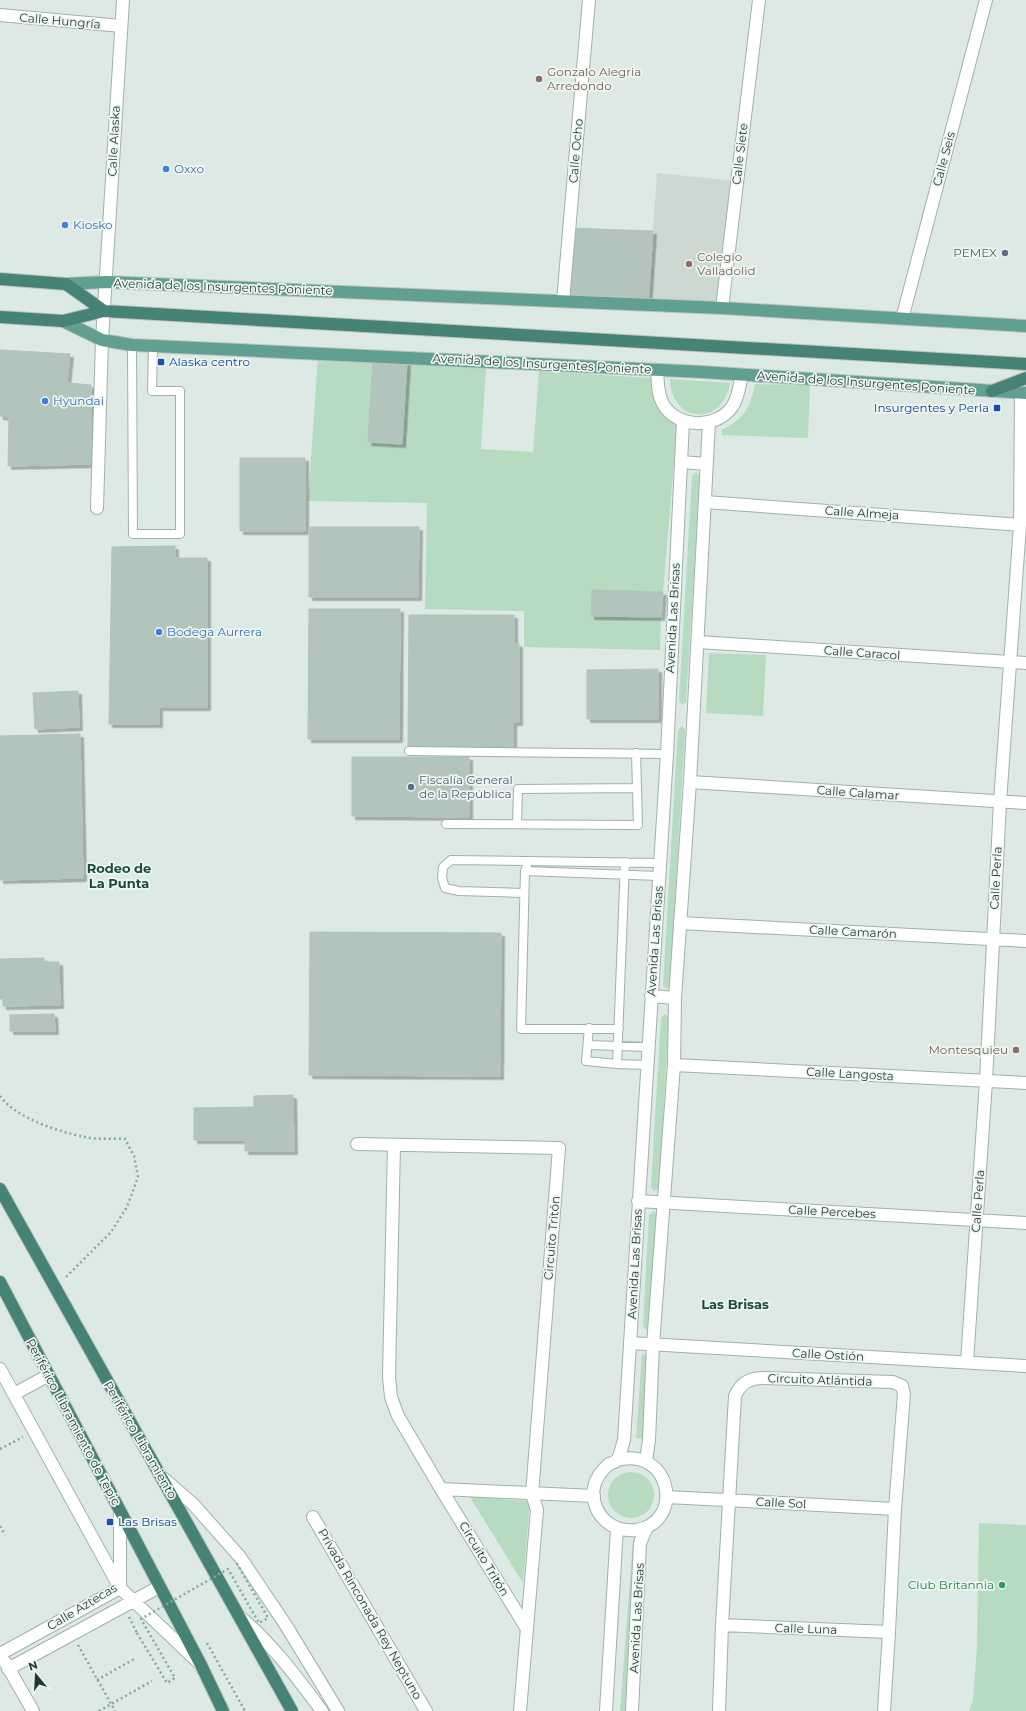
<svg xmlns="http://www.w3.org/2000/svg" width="1026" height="1711" viewBox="0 0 1026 1711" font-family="Montserrat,sans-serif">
<defs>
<filter id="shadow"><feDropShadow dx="3.5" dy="3.5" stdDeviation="0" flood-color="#0004"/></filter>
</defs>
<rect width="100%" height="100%" fill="#dde9e4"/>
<!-- built -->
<path fill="#ccd9d3" d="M657 173 736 181 723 298 716 303 648 299Z"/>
<!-- green -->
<path fill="#b6dbc1" d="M318 357 373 360 368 442 402 444 407 362 486 367 481 449 533 452 539 371 651 378C652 398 658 415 677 426L663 592 592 590 591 616 661 617 660 650 524 647V611L425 609 427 503 308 501Z
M670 379 730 383C723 427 671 424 670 379Z
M755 384 810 385 808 438 722 435V430C743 420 751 407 755 384Z
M696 472 700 477 686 702 682 705 679 700 692 476Z
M709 653 766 655 763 716 706 713Z
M682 726 685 731 670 986 666 989 663 985 678 730Z
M665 1014 669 1018 659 1188 654 1191 651 1187 661 1018Z
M654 1211 657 1216 650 1328 646 1330 643 1326 649 1215Z
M642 1354 646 1355 644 1439 636 1438Z
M608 1495a23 23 0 1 1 46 0a23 23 0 1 1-46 0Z
M470 1497 530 1501 523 1583Z
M979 1523 1026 1525V1711H969L973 1700 977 1646Z
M633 1540H638L626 1711H620Z"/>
<!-- building -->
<path fill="#b3c4bd" stroke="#b0c3bc" filter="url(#shadow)" d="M569 228 653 231 648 305 563 301Z
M0 350 70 354 67 383 91 385V464L8 466 9 417 0 416Z
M373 360 407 362 402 444 368 442Z
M240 458H305V531H240Z
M309 527H419L418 597H309Z
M175 546V558H207V707H159V724H109L112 547Z
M592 590 663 592 661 617 591 616Z
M309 609H400L399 739H308Z
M409 615H514V643L519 644V722H513V747L408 746Z
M658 669V719H587V670Z
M78 691 79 727 35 729 33 693Z
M80 734 83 878 0 880V736Z
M352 757H469V817L352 816Z
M310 932 501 933 500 1076 309 1075Z
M44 958V962H59L60 1005 3 1006V999H0V959Z
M54 1014 55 1031H10V1015Z
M293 1095 294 1151H245V1140H194V1108L254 1107V1096Z"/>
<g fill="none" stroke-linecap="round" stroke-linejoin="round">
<!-- service casing -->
<g stroke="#a0b1ab" stroke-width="10">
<path id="service" d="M132 345 133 534H180V391H152L153 345
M409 751 667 754
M446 824 638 825 636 753
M517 824 518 789 637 788
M528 862 525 871 521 1029H619
M525 871 659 876
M524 893 459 891 445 888 442 878 443 867 451 860 659 863
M589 1028 586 1061 617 1064 647 1065
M588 1045 648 1047
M617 1064 625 862"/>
</g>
<!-- minor casing -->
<g stroke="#a0b1ab" stroke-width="14">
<path id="minor" d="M0 15 121 26
M563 301 589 0
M722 308 759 0
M902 319 986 0
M705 502 1020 525
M97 508 102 340
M698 642 1026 663
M690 782 1026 803
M680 923 1026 941
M674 1065 1026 1083
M357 1144 559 1148 532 1494 537 1510 520 1711
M394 1145 389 1377 391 1397 398 1416 441 1489 527 1629
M638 1201 1026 1223
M630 1343 1026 1366
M967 1362 986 1081 1000 802 1020 525 1021 393
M0 1369 120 1588 199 1663
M14 1394 49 1375
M163 1478 193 1504 240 1557 287 1627 338 1711
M441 1489 594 1496
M667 1497 895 1509
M313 1517 426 1711
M722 1625 889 1632
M0 1654 120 1588V1511
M5 1662 33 1711
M8 1669 159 1587
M719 1711 722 1625 735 1396C741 1382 750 1378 765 1378L893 1382 902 1386 904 1394 895 1509 889 1632 884 1711"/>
</g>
<!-- tertiary casing -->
<g stroke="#a0b1ab" stroke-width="14">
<path id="tertiary" d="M102 340 123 0
M657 370C658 381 657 393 663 404 677 428 715 430 732 407 739 397 739 386 742 375
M681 462 707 464
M651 996 675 998
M617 1460C672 1446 685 1523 636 1530 625 1531 615 1529 607 1522 597 1514 591 1500 594 1487 596 1477 602 1470 609 1464 611 1463 616 1462 617 1460 621 1455 622 1445 624 1440L667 754 683 421
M646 1461 649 1440 653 1345 674 1065 675 998 690 782 709 422
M240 1617C271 1642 298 1679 322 1711
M606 1711 617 1528
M632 1711 640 1543 647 1527"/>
</g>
<!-- primary casing -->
<g stroke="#bcc4c2" stroke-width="14">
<path id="primary" d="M66 284 106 282 722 308 1026 326
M63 321 102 340 132 345 703 372 1026 393"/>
</g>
<!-- trunk casing -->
<g stroke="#bcc4c2" stroke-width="14">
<path id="trunk" d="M0 279 66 284 104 311
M0 317 63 321 104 311 1026 364
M992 391 1026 378
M0 1189 292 1711
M0 1282 201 1665 223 1711"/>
</g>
<!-- path -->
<path stroke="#7eada0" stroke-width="2.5" stroke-dasharray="2 3" stroke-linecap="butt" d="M0 1096C16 1118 59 1132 85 1137 97 1140 112 1138 125 1139L134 1156 138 1177 127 1207 111 1232 65 1278
M0 1449 23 1437
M0 1526 5 1535
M129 1617 137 1633
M207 1643 245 1711
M78 1645 115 1711
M97 1680 136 1658
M99 1711 152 1681"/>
<!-- service -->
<use href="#service" stroke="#fff" stroke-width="8"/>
<!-- minor -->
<use href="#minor" stroke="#fff" stroke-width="12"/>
<!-- tertiary -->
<use href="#tertiary" stroke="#fff" stroke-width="12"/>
<!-- primary -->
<use href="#primary" stroke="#619f92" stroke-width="12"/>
<!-- trunk -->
<use href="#trunk" stroke="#468276" stroke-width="12"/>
<!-- path-bridge -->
<path stroke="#7eada0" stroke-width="2.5" stroke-dasharray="2 3" stroke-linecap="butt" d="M137 1633 167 1683 175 1678 141 1619 228 1569 259 1623 268 1618 235 1560"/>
</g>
<!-- markers -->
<g fill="#8d6e63" stroke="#eef6f2" stroke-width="1.5">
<circle cx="539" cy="79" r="4"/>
<circle cx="689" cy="264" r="4"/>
<circle cx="1016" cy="1050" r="4"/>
</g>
<g fill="#3f7fe0" stroke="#eef6f2" stroke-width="1.5">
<circle cx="166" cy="169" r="4"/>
<circle cx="65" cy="225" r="4"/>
<circle cx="45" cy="401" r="4"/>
<circle cx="159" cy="632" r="4"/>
</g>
<g fill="#5c6f8a" stroke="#eef6f2" stroke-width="1.5">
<circle cx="1005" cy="253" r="4"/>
<circle cx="411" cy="787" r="4"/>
</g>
<g fill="#1a4fb4" stroke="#eef6f2" stroke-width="1.5">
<rect x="157" y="358" width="8" height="8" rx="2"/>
<rect x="993" y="404" width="8" height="8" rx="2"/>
<rect x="106" y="1518" width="8" height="8" rx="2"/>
</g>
<circle fill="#2e9e5b" stroke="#eef6f2" stroke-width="1.5" cx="1002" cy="1585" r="4"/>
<g text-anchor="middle" stroke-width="3.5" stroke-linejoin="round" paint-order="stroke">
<!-- street labels -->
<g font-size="12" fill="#1f3933" stroke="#eef6f2">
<text transform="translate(60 21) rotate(5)" y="4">Calle Hungría</text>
<text transform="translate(114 141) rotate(-87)" y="4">Calle Alaska</text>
<text transform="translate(576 151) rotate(-85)" y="4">Calle Ocho</text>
<text transform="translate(740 154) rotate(-83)" y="4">Calle Siete</text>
<text transform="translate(944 159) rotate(-75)" y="4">Calle Seis</text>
<text transform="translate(223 287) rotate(2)" y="4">Avenida de los Insurgentes Poniente</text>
<text transform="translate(542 364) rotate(3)" y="4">Avenida de los Insurgentes Poniente</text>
<text transform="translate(866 383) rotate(4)" y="4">Avenida de los Insurgentes Poniente</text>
<text transform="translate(862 513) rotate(4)" y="4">Calle Almeja</text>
<text transform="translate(673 618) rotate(-87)" y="4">Avenida Las Brisas</text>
<text transform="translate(862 653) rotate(4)" y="4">Calle Caracol</text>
<text transform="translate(858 793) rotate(4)" y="4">Calle Calamar</text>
<text transform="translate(996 878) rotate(-87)" y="4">Calle Perla</text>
<text transform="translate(853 932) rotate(3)" y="4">Calle Camarón</text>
<text transform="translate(655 941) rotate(-86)" y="4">Avenida Las Brisas</text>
<text transform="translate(850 1074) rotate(3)" y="4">Calle Langosta</text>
<text transform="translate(978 1201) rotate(-86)" y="4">Calle Perla</text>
<text transform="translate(832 1212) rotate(3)" y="4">Calle Percebes</text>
<text transform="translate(552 1238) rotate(-85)" y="4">Circuito Tritón</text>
<text transform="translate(635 1264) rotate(-87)" y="4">Avenida Las Brisas</text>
<text transform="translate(828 1355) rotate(3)" y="4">Calle Ostión</text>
<text transform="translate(820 1380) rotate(2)" y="4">Circuito Atlántida</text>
<text transform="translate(73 1422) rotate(62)" y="4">Periférico Libramiento de Tepic</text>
<text transform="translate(140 1440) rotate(60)" y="4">Periférico Libramiento</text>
<text transform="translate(781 1503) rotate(3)" y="4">Calle Sol</text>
<text transform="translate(484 1559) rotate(59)" y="4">Circuito Tritón</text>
<text transform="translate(82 1607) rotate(-31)" y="4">Calle Aztecas</text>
<text transform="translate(370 1614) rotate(60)" y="4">Privada Rinconada Rey Neptuno</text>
<text transform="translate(637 1618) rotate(-87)" y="4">Avenida Las Brisas</text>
<text transform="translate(806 1629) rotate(2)" y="4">Calle Luna</text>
</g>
<!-- education labels -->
<g font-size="12" fill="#785e54" stroke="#eef6f2" text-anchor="start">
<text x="547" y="76">Gonzalo Alegria<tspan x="547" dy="14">Arredondo</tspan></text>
<text x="697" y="261">Colegio<tspan x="697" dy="14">Valladolid</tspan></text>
<text x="1008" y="1054" text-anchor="end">Montesquieu</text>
</g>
<!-- shop labels -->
<g font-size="12" fill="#366cbe" stroke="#eef6f2" text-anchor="start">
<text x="174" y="173">Oxxo</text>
<text x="73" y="229">Kiosko</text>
<text x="53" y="405">Hyundai</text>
<text x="167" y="636">Bodega Aurrera</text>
</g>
<!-- service labels -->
<g font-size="12" fill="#4e5e75" stroke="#eef6f2" text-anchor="end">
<text x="997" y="257">PEMEX</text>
<text x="419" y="784" text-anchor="start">Fiscalía General<tspan x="419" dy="14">de la República</tspan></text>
</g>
<!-- transit labels -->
<g font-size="12" fill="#164399" stroke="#eef6f2" text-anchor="start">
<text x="169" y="366">Alaska centro</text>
<text x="989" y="412" text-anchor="end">Insurgentes y Perla</text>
<text x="118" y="1526">Las Brisas</text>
</g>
<!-- leisure labels -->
<g font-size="12" fill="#27864d" stroke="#eef6f2" text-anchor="end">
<text x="994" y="1589">Club Britannia</text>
</g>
<!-- neighbourhood labels -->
<g font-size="13" font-weight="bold" fill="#1b4a41" stroke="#eef6f2">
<text x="119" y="873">Rodeo de<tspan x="119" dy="15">La Punta</tspan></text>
<text x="735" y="1309">Las Brisas</text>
</g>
</g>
<!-- north arrow -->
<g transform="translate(36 1675) rotate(342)" stroke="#eef6f2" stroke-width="3" paint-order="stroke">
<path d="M0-3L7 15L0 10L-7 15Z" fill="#1f3933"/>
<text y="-6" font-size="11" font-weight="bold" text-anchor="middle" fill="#1f3933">N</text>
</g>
</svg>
